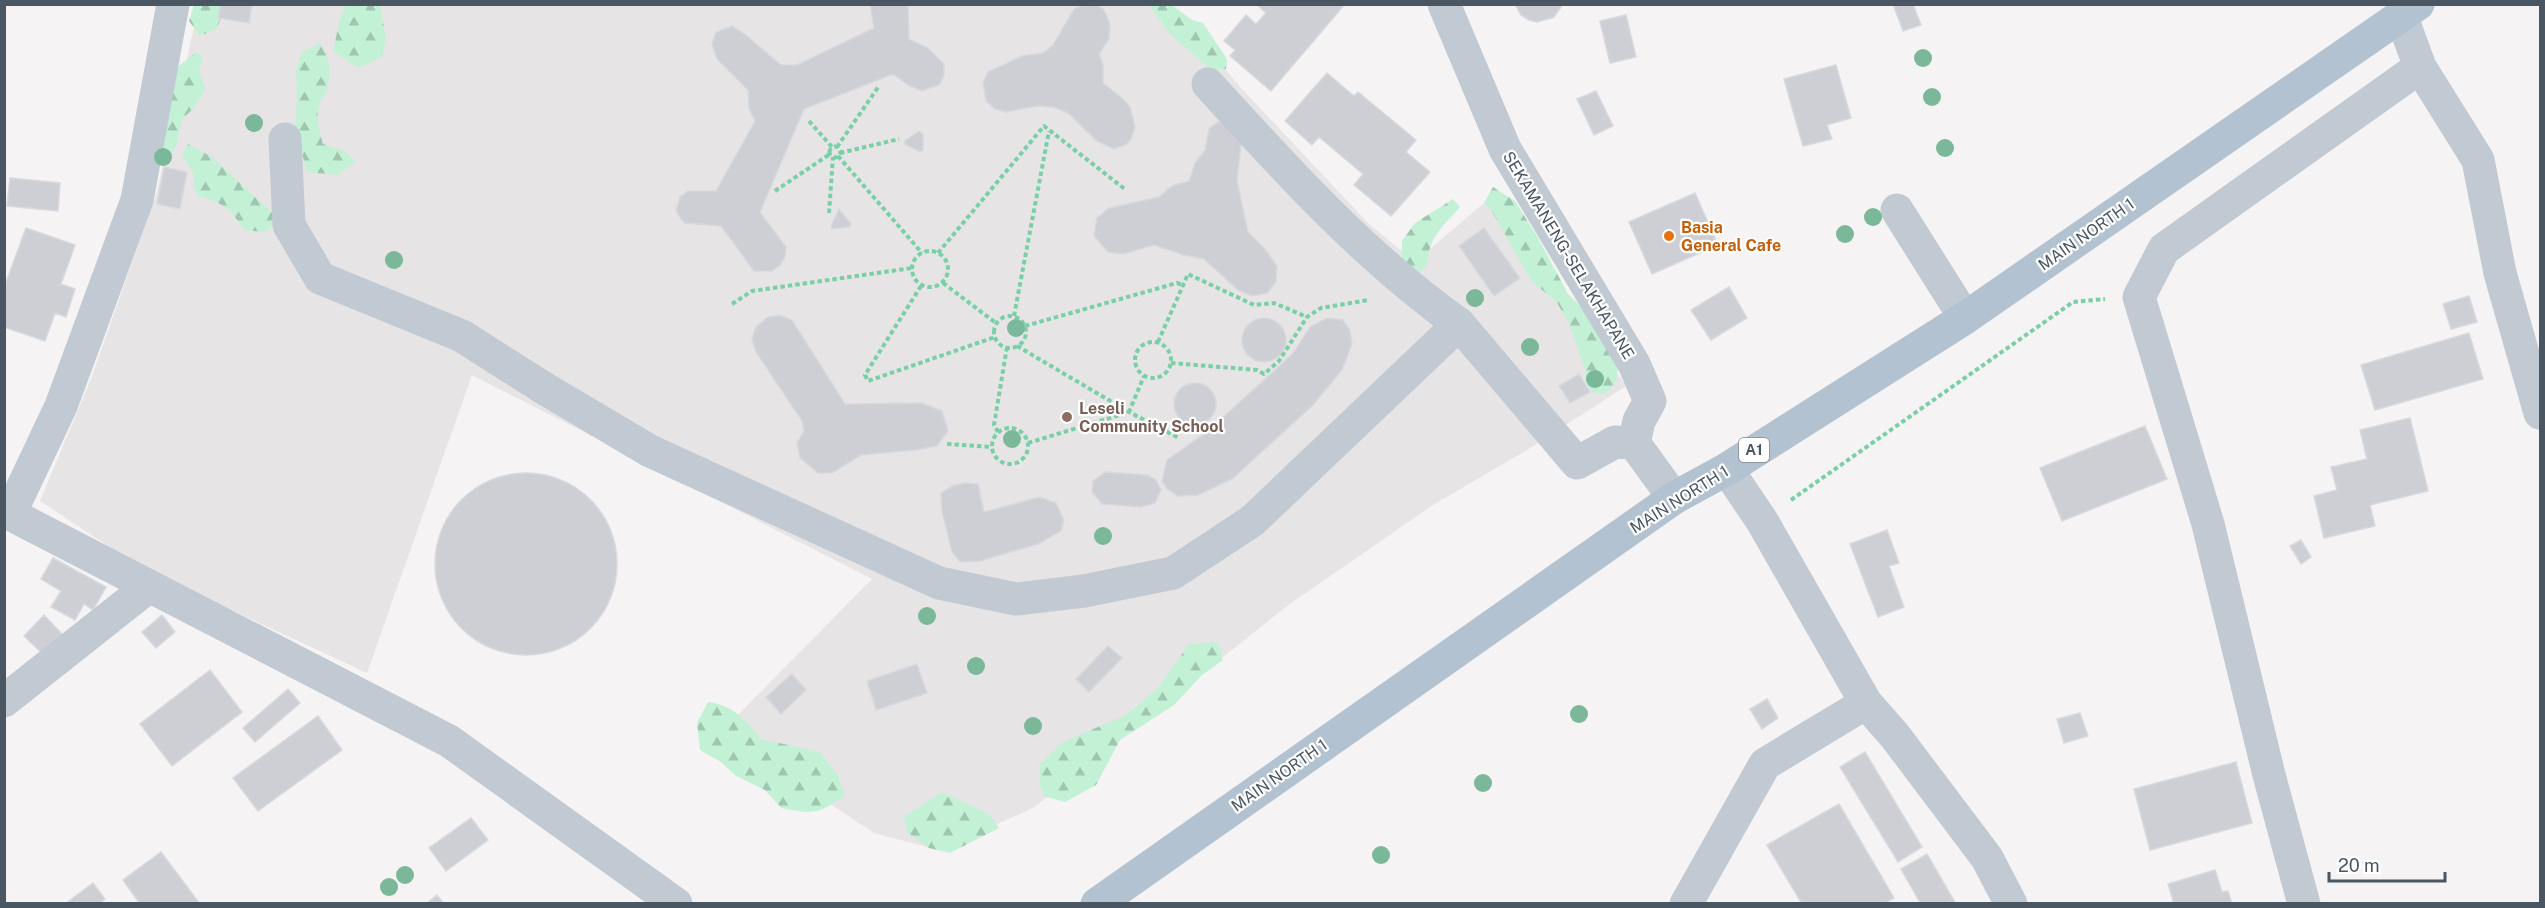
<svg xmlns="http://www.w3.org/2000/svg" width="2545" height="908" viewBox="0 0 2545 908" font-family="'Public Sans',sans-serif">
<defs>
<pattern id="forest-firs" width="22" height="20" patternUnits="userSpaceOnUse" patternTransform="scale(1.5)"><rect width="22" height="20" fill="#c3f1d5"/><path d="M5 1l3.5 6h-7zM16 11l3.5 6h-7z" fill="#a0c6b0"/></pattern>
</defs>
<rect width="100%" height="100%" fill="#f5f3f3"/>
<!-- education -->
<path fill="#e6e4e5" d="M199 5H1172L1241 88 1369 224 1415 262 1492 196 1626 386 1532 447 1433 505 1287 606 1033 808 964 839 950 853 874 833 721 732 872 579 472 375 367 673 143 569 40 501 91 379 157 192Z"/>
<!-- forest -->
<path fill="url(#forest-firs)" d="M194 5H228L216 29 200 36 189 21Z
M346 5H380L386 38 382 57 358 68 333 51 340 19Z
M1149 5H1172L1192 20 1203 23 1227 59 1226 69H1210L1169 33Z
M320 43C329 55 332 73 327 89 326 95 320 100 319 106 315 118 320 132 323 144L345 151 356 162 337 175 307 172 295 127 297 96 296 71 301 53Z
M197 52 203 59 199 69 205 89 193 109 182 119 176 146 168 159 154 158 172 71Z
M188 144 212 157 280 220 264 232 244 230C231 209 222 202 198 196L193 186 194 174 182 155Z
M1493 187 1515 201 1538 238 1568 294 1586 311 1617 365C1619 378 1615 384 1606 393H1595L1587 387 1585 369 1569 323 1556 301 1532 282 1493 213 1484 203Z
M1453 199 1460 207C1439 231 1431 234 1426 267L1414 277 1402 268V241L1415 223Z
M1218 642 1223 660 1202 675 1174 705 1120 740 1096 785 1065 802 1044 796 1040 786V764L1063 742 1126 715 1157 689 1189 644Z
M708 702C733 705 746 720 761 739L820 752 838 776 845 795C818 815 814 814 781 808L765 790 736 776 721 762 700 750 697 723Z
M942 792 989 814 999 828 950 853 929 848 907 832 904 817Z"/>
<!-- building -->
<path fill="#cdcfd5" stroke="#d7d9de" stroke-width="1.5" d="M221 4H252L249 23 218 18Z
M870 4H908L909 39 928 48 944 64V76L939 85 922 91 908 85 893 74 804 109 760 212 786 247 785 257 780 265 772 271H754L721 226 685 223 680 218 676 210 680 197 688 191H716L755 121 749 109 748 90 717 59 712 44 716 32 732 26 746 35 781 65H797L874 28Z
M1085 4 1097 5 1103 9 1107 16 1110 25 1109 39 1099 54 1103 64V83L1122 98 1130 107 1133 118 1135 128 1131 139 1127 144 1114 149 1097 141 1068 113 1053 107 1037 106 1006 112 995 109 986 101 983 83 988 72 1022 56 1043 53 1053 45 1074 9Z
M1256 4H1345L1271 91 1230 56 1235 50 1224 41 1246 15 1256 24 1266 13Z
M1515 4H1563L1554 17 1537 22 1529 20 1521 15Z
M1893 4H1913L1921 25 1903 31Z
M1626 15 1636 57 1610 63 1600 21Z
M1836 65 1851 118 1827 125 1832 139 1803 146 1784 79Z
M1327 73 1354 96 1358 92 1416 140 1406 152 1430 172 1391 216 1354 185 1363 174 1319 137 1312 145 1285 121Z
M1596 91 1613 126 1594 135 1577 99Z
M1218 122H1234L1242 135 1237 181 1248 232 1265 249 1277 266 1276 282 1267 293 1252 296 1238 290 1204 259 1183 255 1154 245 1123 254 1108 252 1094 236 1097 218 1109 208 1159 197 1172 186 1189 181 1195 163 1205 150 1209 129Z
M919 131 923 134V150L920 152 905 144V141Z
M164 167 187 172 180 209 157 204Z
M10 178 60 183 58 211 7 206Z
M1695 193 1718 245 1652 274 1629 222Z
M839 209 851 224 849 227 832 229 831 226Z
M26 228 75 245 61 284 75 289 66 317 55 313 45 341 4 327V288Z
M1484 228 1520 278 1494 296 1459 246Z
M1729 287 1747 318 1711 340 1691 310Z
M2469 296 2477 322 2451 329 2443 304Z
M780 315 792 320 845 404 922 403 942 411 948 431 937 446 915 450 861 455 832 473H818L800 458 797 443 804 431 802 421 756 352 752 339 756 327 768 317Z
M1328 318 1343 320 1350 330 1352 344 1342 370 1313 405 1232 479 1198 495 1178 496 1167 489 1162 481 1167 460 1208 431 1275 370 1293 353 1311 326Z
M1242 340a22 22 0 1 1 44 0a22 22 0 1 1-44 0Z
M2469 333 2483 379 2375 410 2361 365Z
M1579 374 1590 392 1570 403 1559 386Z
M1174 404a21 21 0 1 1 42 0a21 21 0 1 1-42 0Z
M2410 418 2428 491 2370 505 2375 526 2324 538 2314 496 2337 490 2331 467 2367 459 2360 430Z
M2145 426 2167 479 2062 521 2040 468Z
M1105 472 1148 475 1156 480 1161 490 1155 503 1141 507 1102 504 1092 492 1093 481Z
M435 564a91 91 0 1 1 182 0a91 91 0 1 1-182 0Z
M964 483 978 484 984 512 1040 497 1056 503 1064 520 1061 531 1038 544 980 561 960 562 952 552 942 511 941 493 952 486Z
M1887 530 1899 563 1889 566 1904 607 1878 617 1850 544Z
M2301 540 2311 557 2301 564 2290 546Z
M53 558 106 587 93 610 84 604 75 620 51 607 61 591 41 579Z
M44 615 62 634 43 654 24 636Z
M162 615 175 632 156 648 142 632Z
M1108 646 1122 658 1089 692 1076 679Z
M917 664 927 693 876 710 867 681Z
M210 670 242 712 172 766 140 724Z
M792 674 806 690 781 714 766 697Z
M288 689 300 703 255 742 243 728Z
M1767 699 1778 718 1762 729 1750 709Z
M2080 713 2088 736 2064 743 2057 719Z
M318 716 342 750 258 811 233 778Z
M1865 752 1922 847 1898 862 1840 767Z
M2236 762 2252 823 2150 850 2134 789Z
M1839 804 1894 898 1884 904H1802L1767 845Z
M471 818 488 840 446 871 429 848Z
M161 852 200 904H140L123 880Z
M1927 854 1956 904H1921L1901 869Z
M2215 870 2222 892 2228 891 2232 904H2174L2168 884Z
M93 883 105 899 99 904H65Z
M437 895 444 904H426Z"/>
<g fill="none" stroke-linecap="round" stroke-linejoin="round">
<!-- path -->
<path stroke="#7ad0a6" stroke-width="4" stroke-dasharray="4.5 3" stroke-linecap="butt" d="M809 121 832 147
M829.5 152a5.5 5.5 0 1 1 11 0a5.5 5.5 0 1 1-11 0Z
M837 147 879 86
M840 153 899 139
M838 156 922 253
M775 191 830 154
M829 213 833 157
M912 269a18 18 0 1 1 36 0a18 18 0 1 1-36 0Z
M938 253 1044 126 1126 190
M943 283 996 323
M921 286 865 375 868 381 995 337
M732 304 752 291 912 268
M1014 316 1049 131
M994 332a16 16 0 1 1 32 0a16 16 0 1 1-32 0Z
M1025 326 1177 283 1183 285
M1135 360a18 18 0 1 1 36 0a18 18 0 1 1-36 0Z
M1158 342 1188 274 1254 305 1274 303 1307 317
M1017 346 1129 412 1179 438
M1171 363 1257 370 1264 374 1279 361 1307 317 1321 308 1368 300
M992 446a18 18 0 1 1 36 0a18 18 0 1 1-36 0Z
M998 432 994 425 1007 347
M1028 443 1129 412 1144 376
M947 444 991 447
M1791 500 2073 302 2105 299"/>
<!-- minor -->
<path stroke="#c1cad2" stroke-width="33" d="M1444 4 1505 149 1634 364 1650 401 1639 421 1634 443 1674 498
M2401 15 2420 67 2478 160 2500 273 2540 413
M1208 84C1286 170 1365 257 1459 324
M285 139 289 225 320 278 462 336 542 387 650 451 939 583 1016 599 1084 591 1173 573 1252 521 1459 324 1577 463 1615 442 1634 443
M1897 210 1965 318
M1727 469 1762 521 1866 703 1895 736 1987 858 2011 904
M4 508 10 514 449 741 676 904
M10 514 61 406 137 200 173 4
M4 701 148 587
M1686 904 1765 764 1866 703
M2304 904 2269 775 2208 524 2139 297 2164 249 2420 67"/>
<!-- major -->
<path stroke="#b3c2d1" stroke-width="33" d="M1097 904 1674 498 1727 469 1965 318 2418 4"/>
</g>
<!-- trees -->
<g fill="#7bb799">
<circle cx="1923" cy="58" r="9"/>
<circle cx="1932" cy="97" r="9"/>
<circle cx="254" cy="123" r="9"/>
<circle cx="1945" cy="148" r="9"/>
<circle cx="163" cy="157" r="9"/>
<circle cx="1873" cy="217" r="9"/>
<circle cx="1845" cy="234" r="9"/>
<circle cx="394" cy="260" r="9"/>
<circle cx="1475" cy="298" r="9"/>
<circle cx="1016" cy="328" r="9"/>
<circle cx="1530" cy="347" r="9"/>
<circle cx="1595" cy="379" r="9"/>
<circle cx="1012" cy="439" r="9"/>
<circle cx="1103" cy="536" r="9"/>
<circle cx="927" cy="616" r="9"/>
<circle cx="976" cy="666" r="9"/>
<circle cx="1579" cy="714" r="9"/>
<circle cx="1033" cy="726" r="9"/>
<circle cx="1483" cy="783" r="9"/>
<circle cx="1381" cy="855" r="9"/>
<circle cx="405" cy="875" r="9"/>
<circle cx="389" cy="887" r="9"/>
</g>
<!-- markers -->
<circle fill="#e8710a" stroke="#fff" stroke-width="2" cx="1669" cy="236" r="6"/>
<circle fill="#8d6e63" stroke="#fff" stroke-width="2" cx="1067" cy="417" r="6"/>
<g text-anchor="middle" stroke-width="4.5" stroke-linejoin="round" paint-order="stroke">
<!-- shield labels -->
<rect fill="#fff" stroke="#808990" stroke-width="1.5" x="1739" y="438" width="30" height="24" rx="4.5"/>
<g font-size="15" font-weight="bold" fill="#4a5661">
<text x="1754" y="455">A1</text>
</g>
<!-- food labels -->
<g font-size="16" font-weight="bold" fill="#c56008" stroke="#fff" text-anchor="start">
<text x="1681" y="233">Basia<tspan x="1681" dy="18">General Cafe</tspan></text>
</g>
<!-- street labels -->
<g font-size="16" fill="#4a5661" stroke="#fff">
<text transform="translate(2086 234) rotate(-35)" y="6">MAIN NORTH 1</text>
<text transform="translate(1569 255) rotate(59)" y="6">SEKAMANENG-SELAKHAPANE</text>
<text transform="translate(1679 499) rotate(-32)" y="6">MAIN NORTH 1</text>
<text transform="translate(1279 775) rotate(-35)" y="6">MAIN NORTH 1</text>
</g>
<!-- education labels -->
<g font-size="16" font-weight="bold" fill="#785e54" stroke="#fff" text-anchor="start">
<text x="1079" y="414">Leseli<tspan x="1079" dy="18">Community School</tspan></text>
</g>
</g>
<!-- border -->
<rect width="2545" height="908" fill="none" stroke="#4a5661" stroke-width="12"/>
<!-- scale -->
<path d="M2329 872v9h116v-9" fill="none" stroke="#4a5661" stroke-width="3"/>
<text x="2338" y="872" font-size="18" fill="#4a5661" stroke="#ffffff" stroke-width="4.5" paint-order="stroke">20 m</text>
</svg>
